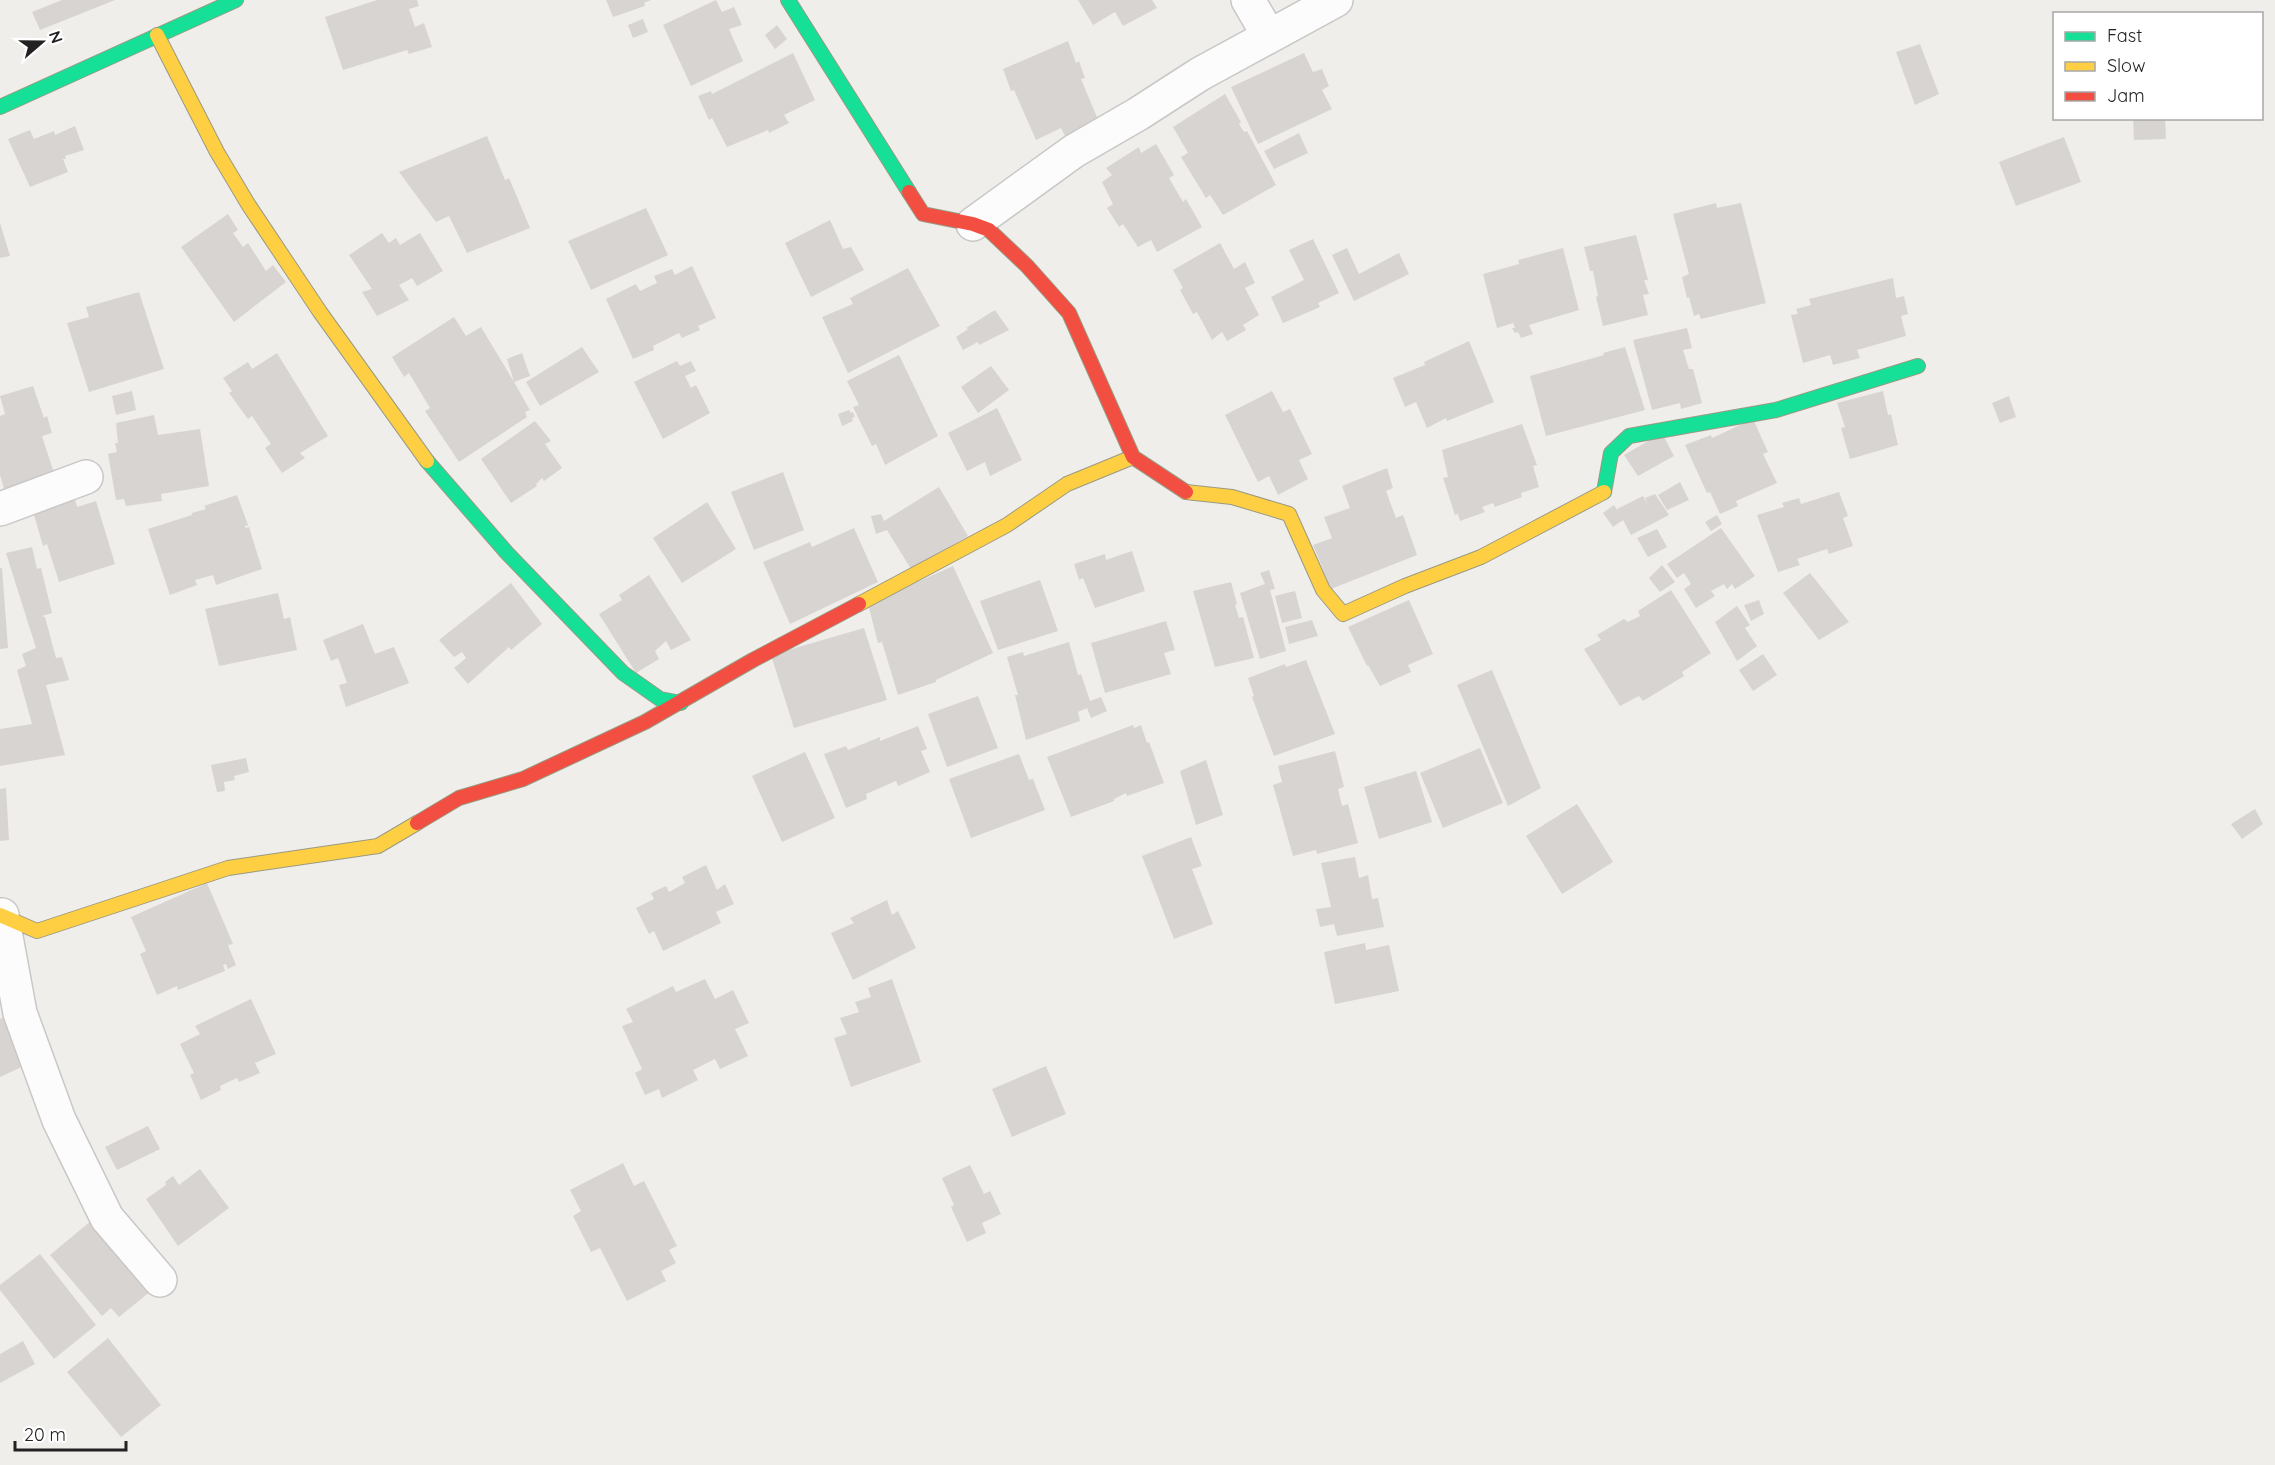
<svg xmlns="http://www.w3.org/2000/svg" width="2275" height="1465" viewBox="0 0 2275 1465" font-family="Quicksand,sans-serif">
<rect width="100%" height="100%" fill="#f0eeeb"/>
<!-- building -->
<path fill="#d7d4d2" d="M62 0H115L40 30 32 12Z
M377 0H417L419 6 409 9 415 27 424 23 432 47 409 54 407 50 343 70 325 17Z
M606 0H651L644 3 645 6 613 17Z
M716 0 722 12 734 7 742 25 729 29 743 61 691 86 663 25Z
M1078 0H1152L1157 8 1123 26 1115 12 1093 25Z
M643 19 648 32 633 38 628 25Z
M777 25 787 39 775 49 765 35Z
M1068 41 1076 63 1079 61 1085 78 1081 79 1099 122 1065 136 1061 128 1036 140 1014 90 1011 91 1003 69Z
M1920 44 1939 94 1915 105 1896 52Z
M793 53 815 100 784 115 789 123 769 133 768 130 727 147 712 118 709 120 698 96 711 91 712 94Z
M1304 53 1313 72 1322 69 1329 86 1322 90 1332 109 1258 144 1231 87Z
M1225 94 1241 122 1239 124 1244 132 1247 131 1276 185 1223 215 1210 195 1206 198 1181 157 1188 153 1173 127Z
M2133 118H2165L2166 139 2134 140Z
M75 126 84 150 65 156 66 159H63L68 172 30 187 8 139 30 130 34 139 54 131 55 135Z
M1299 133 1308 153 1274 169 1264 151Z
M487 136 505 180 509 178 530 228 467 253 449 216 436 222 399 172Z
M2064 137 2081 182 2016 206 1999 162Z
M1156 144 1174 175 1169 178 1183 202 1186 199 1202 227 1157 252 1151 240 1138 247 1123 224 1119 227 1107 208 1113 204 1102 182 1112 175 1106 168 1139 147 1141 153Z
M1716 203 1717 208 1741 203 1766 303 1701 319 1699 314 1694 316 1689 297 1687 298 1682 277 1689 274 1673 214Z
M646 208 668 255 591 290 568 241Z
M228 214 238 230 233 233 243 247 248 243 266 271 273 265 286 282 234 322 181 247Z
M830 220 843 249 851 247 864 270 811 297 785 243Z
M0 223 10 256 0 258Z
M382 233 389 243 396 238 400 245 420 233 443 271 417 286 412 278 399 285 409 300 377 316 362 292 372 289 349 255Z
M1636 235 1648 280H1644L1649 294 1643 295 1648 315 1603 326 1596 297 1598 296 1593 271H1590L1584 247Z
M1313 239 1339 293 1318 303 1320 307 1283 323 1271 297 1304 280 1289 250Z
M1220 243 1234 269 1245 262 1255 283 1245 288 1259 315 1243 325 1246 330 1227 341 1222 332 1212 340 1197 312 1193 314 1180 290 1183 288 1173 270Z
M1347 248 1359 274 1399 253 1409 274 1354 301 1332 255Z
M1563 248 1579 310 1529 325 1533 334 1521 338 1518 332 1515 333 1512 328H1515L1513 323 1497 328 1483 274 1519 264 1518 260Z
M692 266 716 318 698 326 700 330 682 338 679 333 653 346 654 350 633 359 606 299 636 284 640 291 657 283 654 276 672 269 675 275Z
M908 268 940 326 848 373 822 317 853 304 850 298Z
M1893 278 1896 298 1904 296 1908 314 1901 316 1906 336 1857 350 1860 358 1833 365 1830 355 1803 363 1791 315 1798 314 1796 309 1811 305 1809 299Z
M139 292 164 369 89 392 67 323 89 317 86 307Z
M995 310 1009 330 979 345 978 342 963 350 956 337 968 329 966 328Z
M454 317 466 336 481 327 514 382 507 359 522 353 530 376 514 382 530 410 525 412 527 417 459 462 425 411 430 408 409 373 404 377 392 357Z
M1687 328 1692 348 1683 350 1689 369H1693L1702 403 1681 409 1680 403 1652 410 1633 340Z
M1469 341 1494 402 1447 421 1446 418 1427 428 1416 402 1405 407 1393 378 1425 365 1424 362Z
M582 347 599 372 540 406 526 382Z
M1625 347 1645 410 1546 436 1530 376 1604 355 1603 353Z
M277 353 328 436 300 453 305 458 282 473 265 448 271 444 252 416 248 419 229 393 232 391 223 378 248 362 252 369Z
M899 355 938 436 885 465 876 444 872 446 853 407 859 405 847 381Z
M677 361 680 366 691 361 696 371 685 376 691 388 696 385 710 413 663 439 634 382Z
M991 366 1009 390 978 413 961 387Z
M33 386 44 418 47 416 52 433 42 436 54 473 6 495 0 475V416L5 414 0 396Z
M132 391 136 410 116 415 112 396Z
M1272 391 1283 412 1290 409 1312 454 1299 460 1308 479 1278 495 1269 476 1258 482 1225 415Z
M1883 391 1888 415 1891 414 1898 445 1850 459 1841 428 1845 427 1837 403Z
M2009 396 2016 417 2000 423 1992 403Z
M997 408 1022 460 990 476 985 462 967 471 948 433Z
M849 410 851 413 853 412 855 417 852 418 853 421 842 426 838 414Z
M154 415 158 435 200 429 209 486 161 494 162 501 126 506 124 499 116 500 108 454 117 452 115 443H118L116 423Z
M1753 419 1768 452 1763 454 1777 483 1736 501 1738 506 1720 514 1710 492 1707 493 1685 445 1711 435 1712 438Z
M535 421 551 441 545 444 562 468 544 481 542 478 536 484 537 486 511 503 481 459Z
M1522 424 1537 465 1533 466 1539 487 1521 493 1522 497 1495 507 1493 503 1482 507 1485 512 1460 521 1458 514 1455 515 1443 478 1448 477 1442 450Z
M1662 433 1674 456 1638 476 1624 455Z
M1387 468 1393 488 1386 491 1396 518 1403 515 1417 555 1331 589 1313 545 1332 538 1324 517 1350 508 1342 486Z
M783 472 804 530 754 550 731 492Z
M1680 482 1689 500 1667 510 1658 495Z
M939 487 968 536 911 569 887 530 876 534 871 516 881 514 884 521Z
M1839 492 1848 516 1843 518 1853 546 1829 554 1827 549 1797 559 1800 565 1778 572 1757 515 1784 507 1782 503 1799 498 1801 504Z
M1655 494 1669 515 1631 535 1623 520 1613 527 1603 513 1614 505 1620 515 1617 509 1643 496 1648 505 1645 498Z
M237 495 248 525 245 526V528L249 527 262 569 216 585 213 575 195 580 197 585 170 595 148 529 192 515V513L206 509 204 506Z
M75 499 77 507 96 501 115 564 59 582 47 544 43 546 34 515Z
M707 502 736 549 682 583 653 538Z
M1717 515 1722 524 1711 531 1705 522Z
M854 528 878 582 790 624 763 562 810 542 812 547Z
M1721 528 1755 576 1735 589 1732 584 1727 589 1724 584 1711 591 1715 596 1696 608 1684 589 1691 584 1684 573 1677 578 1667 564Z
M1657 529 1667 547 1648 557 1637 538Z
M32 547 37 569 41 568 52 613 42 616 45 617 56 658 62 657 69 680 46 685 65 755 0 766V729L32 724 17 670 26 666 22 654 36 648 6 553Z
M1132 551 1145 591 1095 608 1083 578 1079 580 1074 564 1105 554 1106 560Z
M1662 565 1675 582 1660 592 1649 578Z
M953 566 993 653 936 680V682L898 695 882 642 878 643 868 604Z
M0 568H2L8 648 0 649Z
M1269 570 1275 589 1270 590 1286 651 1260 659 1240 593 1265 584 1260 573Z
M1810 573 1849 622 1819 640 1783 593Z
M649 575 691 640 671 650 666 641 655 651 659 659 636 673 599 614 622 600 619 595Z
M1040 580 1058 631 998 650 980 601Z
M1231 582 1237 604 1235 605 1239 618 1243 617 1254 658 1215 667 1193 591Z
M511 583 542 624 511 650 509 647 468 684 454 668 466 658 462 652 454 657 439 640Z
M1671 590 1711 653 1682 672 1684 676 1643 701 1639 696 1620 706 1584 649 1601 640 1597 635 1624 619 1628 622 1640 616 1638 611Z
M1295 591 1302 618 1282 623 1275 596Z
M278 593 284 619 290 617 297 650 219 666 205 609Z
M1409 600 1433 654 1408 665 1411 672 1380 686 1368 665 1367 666 1348 627Z
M1759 600 1764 614 1751 621 1744 605Z
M1737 606 1750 625 1745 628 1757 646 1737 661 1715 622Z
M1312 620 1318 636 1289 644 1285 627Z
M1166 621 1175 650 1164 653 1171 674 1105 693 1091 643Z
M363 624 375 654 394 647 409 683 346 707 339 685 347 683 338 658 331 661 323 640Z
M864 628 887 700 794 728 771 655Z
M1069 642 1078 675 1081 674 1090 701 1101 697 1107 711 1091 718 1087 708 1078 712 1080 721 1026 740 1015 695H1018L1007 657 1023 652 1024 656Z
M1763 654 1777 675 1753 691 1739 670Z
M1306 660 1335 734 1274 756 1252 697 1254 696 1248 678 1285 664 1286 667Z
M1492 670 1541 788 1508 806 1457 685Z
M978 696 998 748 947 767 928 714Z
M1133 725 1134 728 1141 725 1147 743 1149 742 1164 783 1127 796 1126 793 1114 799V801L1071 817 1047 757Z
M918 726 927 749 921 751 930 772 898 786 896 781 866 794 867 799 846 808 824 754 846 746 848 750 880 737V741Z
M1480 748 1503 803 1443 828 1420 773Z
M1335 751 1344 787 1338 789 1342 806 1348 804 1358 843 1317 854 1316 850 1293 856 1273 785 1282 782 1278 766Z
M805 752 835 818 782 842 752 776Z
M1019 754 1029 780 1033 779 1045 810 971 838 949 779Z
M246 758 249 772 234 776 235 780 224 782 225 791 217 792 211 765Z
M1206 760 1223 815 1196 825 1180 771Z
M1416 771 1432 822 1379 839 1364 787Z
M6 788 9 840 0 841V789Z
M1577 804 1613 862 1562 894 1526 836Z
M2255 809 2263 824 2242 839 2231 824Z
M1191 837 1202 866 1192 869 1213 924 1174 939 1142 856Z
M1355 857 1359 878 1368 875 1372 899 1378 898 1384 927 1337 936 1334 924 1320 927 1316 909 1331 907 1321 863Z
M706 865 717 890 725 884 734 904 716 912 721 923 663 951 654 931 649 934 636 908 654 899 651 893 666 886 669 892 685 883 682 877Z
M207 883 233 944 228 945 236 965 228 969 226 964 223 965 225 971 178 990 177 986 157 995 140 954 146 951 131 917Z
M887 900 892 915 898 911 916 948 853 980 831 933 854 923 850 918Z
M1365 943 1366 950 1389 945 1399 991 1335 1004 1324 952Z
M705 979 715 999 733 990 749 1023 735 1029 748 1056 720 1069 715 1059 693 1070 698 1080 662 1098 659 1089 645 1095 635 1073 642 1069 622 1026 633 1022 626 1009 673 986 676 992Z
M892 979 921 1062 851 1087 834 1038 847 1034 840 1018 859 1012 855 1002 871 997 868 988Z
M251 999 276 1054 255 1063 260 1073 239 1082 237 1078 220 1086 221 1090 201 1100 190 1075 194 1073 180 1044 200 1034 195 1026Z
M7 1016 30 1063 0 1077V1019Z
M1046 1066 1066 1114 1012 1137 992 1089Z
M148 1126 160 1149 117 1170 105 1147Z
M623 1163 634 1186 644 1181 677 1246 669 1250 676 1263 661 1271 666 1281 627 1301 600 1248 591 1252 573 1216 581 1211 570 1190Z
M970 1165 984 1194 990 1191 1001 1214 982 1223 986 1233 967 1242 951 1207 954 1205 942 1178Z
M200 1169 229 1208 178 1246 146 1199 166 1185 165 1182 173 1176 179 1185Z
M92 1220 151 1291 119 1317 111 1308 102 1316 50 1255Z
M40 1254 96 1325 54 1359 0 1290V1285Z
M108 1338 161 1405 121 1437 67 1372Z
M23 1341 35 1364 0 1383V1354Z"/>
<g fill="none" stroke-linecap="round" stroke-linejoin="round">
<!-- street casing -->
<g stroke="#c9c8c7" stroke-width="36">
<path id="street" d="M1248 0 1269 36
M973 224 1074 151 1138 114 1200 74 1336 0
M0 509 86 477
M2 915 20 1013 59 1120 107 1218 160 1280"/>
</g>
<!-- fast casing -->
<g stroke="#999a82" stroke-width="16">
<path id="fast" d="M788 0 909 192
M0 107 236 0
M427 461 507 553 623 673 660 699 681 703
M1604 492 1611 453 1629 436 1776 410 1918 366"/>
</g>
<!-- slow casing -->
<g stroke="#999a82" stroke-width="16">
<path id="slow" d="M157 35 217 152 248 204 320 312 427 461
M1186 492 1232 497 1289 514 1323 590 1343 614 1405 586 1481 557 1604 492
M859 604 1007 525 1067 484 1133 457
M0 915 37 931 228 868 378 846 417 823"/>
</g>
<!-- jam casing -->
<g stroke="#999a82" stroke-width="16">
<path id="jam" d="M909 192 923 214 973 224 989 230 1027 266 1069 313 1133 457 1186 492
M417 823 459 798 523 779 645 722 753 660 859 604"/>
</g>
<!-- street -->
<use href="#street" stroke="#fdfcfc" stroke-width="33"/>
<!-- fast -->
<use href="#fast" stroke="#16e098" stroke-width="14"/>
<!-- slow -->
<use href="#slow" stroke="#ffcf43" stroke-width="14"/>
<!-- jam -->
<use href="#jam" stroke="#f24e42" stroke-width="14"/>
</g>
<!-- legend -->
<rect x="2053" y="12" width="210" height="108" fill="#ffffff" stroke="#a7a7a7" stroke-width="1.5"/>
<rect x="2065" y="32" width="30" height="9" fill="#16e098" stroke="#a7a7a7" stroke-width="1.5"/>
<text x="2107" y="42" font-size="18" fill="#222222">Fast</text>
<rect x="2065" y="62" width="30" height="9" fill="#ffcf43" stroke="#a7a7a7" stroke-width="1.5"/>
<text x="2107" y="72" font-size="18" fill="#222222">Slow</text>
<rect x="2065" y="92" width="30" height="9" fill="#f24e42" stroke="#a7a7a7" stroke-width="1.5"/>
<text x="2107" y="102" font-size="18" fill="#222222">Jam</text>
<!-- north arrow -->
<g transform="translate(42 42) rotate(70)" stroke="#ffffff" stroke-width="4.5" paint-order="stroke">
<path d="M0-4.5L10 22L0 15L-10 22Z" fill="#222222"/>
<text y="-9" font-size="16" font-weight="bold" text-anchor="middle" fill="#222222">N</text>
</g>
<!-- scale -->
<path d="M15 1441v9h111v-9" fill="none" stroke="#222222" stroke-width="3"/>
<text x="24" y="1441" font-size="18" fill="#222222" stroke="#ffffff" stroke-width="4.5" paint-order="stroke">20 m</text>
</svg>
